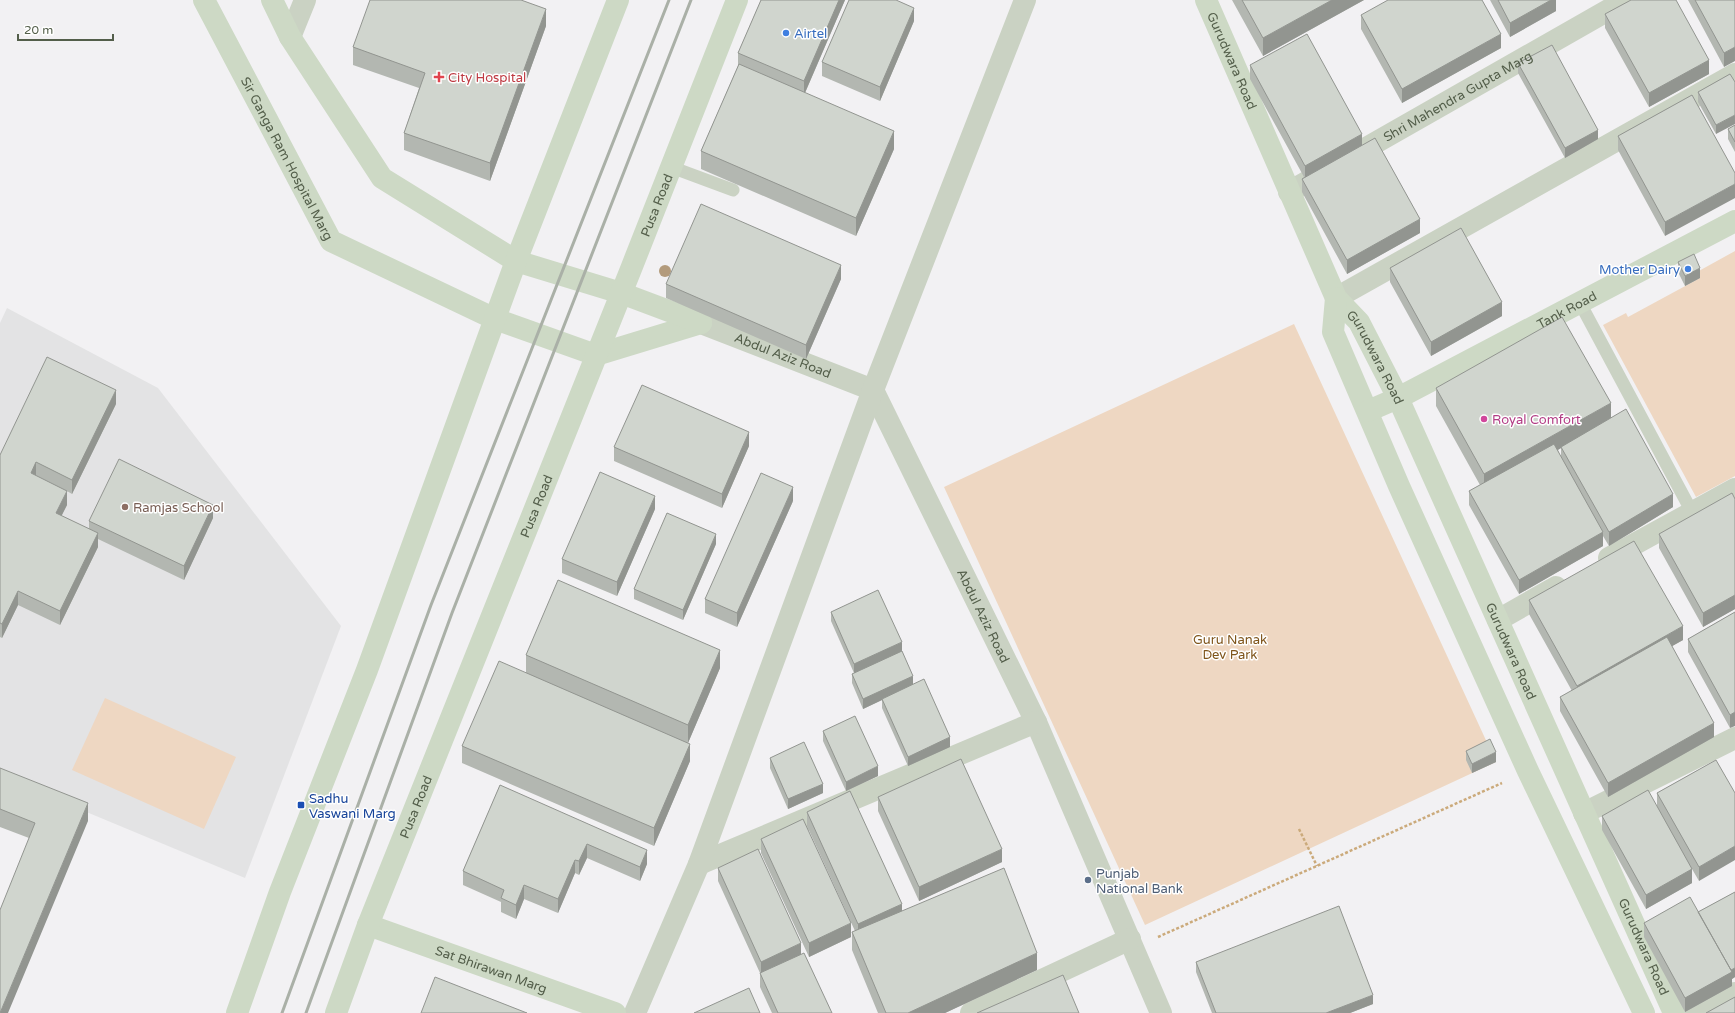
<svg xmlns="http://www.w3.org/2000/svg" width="1735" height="1013" viewBox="0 0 1735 1013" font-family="'Varela Round',sans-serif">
<rect width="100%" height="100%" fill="#f2f1f3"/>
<!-- education -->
<path fill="#e3e3e4" d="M7 308 158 388 341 626 245 878 0 776V323Z"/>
<!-- green -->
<path fill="#eed7c2" d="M1735 251V476L1696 497 1603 325 1626 313 1628 317 1700 278 1697 272Z
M1294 324 1496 762 1145 925 944 487Z
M105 698 236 757 204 829 72 770Z"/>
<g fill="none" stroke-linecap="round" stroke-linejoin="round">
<!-- path -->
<path stroke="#cbaa7b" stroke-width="2.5" stroke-dasharray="3 2" stroke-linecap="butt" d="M1299 829 1317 866
M1158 937 1502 783"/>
<!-- lane -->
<path stroke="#cad2c3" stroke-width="13" d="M671 167 733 190
M1580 303 1692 512"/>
<!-- street -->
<g stroke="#cad2c3" stroke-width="22">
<path d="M290 37 305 0"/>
<path id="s1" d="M1289 192 1626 0"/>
<path d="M1336 298 1735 74"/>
<path id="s2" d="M701 323 873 390 1036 722 1161 1013"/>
<path d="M1609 558 1735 489"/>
<path d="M1498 620 1556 587"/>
<path d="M1584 813 1735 738"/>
<path d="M699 864 1036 722"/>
<path d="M635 1013 699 864 873 390 1025 0"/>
<path d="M971 1013 1130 939"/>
<path d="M1696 1013 1735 993"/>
</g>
<!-- secondary -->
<g stroke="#cdd9c5" stroke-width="22">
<path id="s3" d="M204 0 331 241 495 319 596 355 701 323"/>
<path d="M272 0 290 37 382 178 516 261 621 293 701 323"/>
<path id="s4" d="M1206 0 1336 298 1359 322 1398 398 1674 1013"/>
<path d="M1336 298 1333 332 1399 486 1528 771 1644 1013"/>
<path id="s5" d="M1368 411 1398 398 1735 221"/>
<path id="s6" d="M368 925 615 1013"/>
<path d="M237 1013 280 892 367 670 516 261 618 0"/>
<path id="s7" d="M336 1013 368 925 631 269 737 0"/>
</g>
<!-- rail -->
<path stroke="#aab0a7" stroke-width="3" d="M282 1013 431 605 669 0
M306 1013 452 613 691 0"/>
</g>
<!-- trees -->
<circle fill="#b39b7c" cx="665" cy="271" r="6"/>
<!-- wall -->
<path fill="#b3b7b1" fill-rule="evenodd" d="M761 0H845L805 93 894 149 856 236 701 169V151L738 66V53Z
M1232 0H1364L1263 56Z
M1490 0H1556V11L1510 37Z
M1688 0H1735L1724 67Z
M1605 14 1709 74 1649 107 1605 28Z
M1361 15 1501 48 1402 103 1361 29Z
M914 21 880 101 822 76V62Z
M546 26 490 181 404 150V133L419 88 353 65V47Z
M1518 63 1598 139 1565 158 1518 73Z
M1250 65 1362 146 1420 233 1347 274 1302 192V179L1304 177 1250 79Z
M1730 74 1716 134 1698 102V92Z
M1692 95 1665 236 1618 150V136Z
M1735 125V152L1728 139V129Z
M1678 262 1700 278 1685 286 1678 272Z
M1390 268 1502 316 1431 356 1390 282Z
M841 279 806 359 666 298V284Z
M1436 388 1611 418 1673 507 1609 546 1603 536V546L1519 594 1469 505V491L1480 485 1436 406ZM1561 448V457L1558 450Z
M116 404 72 494 67 491V505L61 516 89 529V521L213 518 184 580 98 539V547L60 625 18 605 2 638 0 637V455Z
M749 446 722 508 614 461V447Z
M1735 499V609L1703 627 1659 548V534Z
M793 501 737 627 705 613V599Z
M655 509 617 596 562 573V559Z
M716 544 683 620 634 599V589Z
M1529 600 1683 640 1672 646 1714 737 1608 797 1560 711V697L1572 691 1529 614Z
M831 612 902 652 913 684 950 747 908 766 882 708V700L863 709 852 683V674L854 673 831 621Z
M1735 612 1730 728 1688 652V639Z
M526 655 720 668 688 743 690 761 654 846 462 763V746L526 672Z
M823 731 878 776 846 791 823 741Z
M1466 751 1496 762 1472 773 1466 760Z
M770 758 823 793 788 809 770 768Z
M1716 760 1699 881 1692 869V883L1646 909 1602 830V816L1657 807V793Z
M0 768 88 821 29 838 0 827Z
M500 785 647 864 640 881 587 858 579 875 575 873 558 913 524 899 516 919 501 912V902L463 885V871Z
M878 797 1002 862 919 901 878 811Z
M807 812 902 911 1037 970 945 1013H878L852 950V932L855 931 807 826Z
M761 839 851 937 809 957 761 853Z
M718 868 801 954 832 1013H772L760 987V973L718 881Z
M1735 892V977L1732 979V986L1685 1012 1644 937V923L1698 912Z
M1196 962 1373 1004 1350 1013H1212L1196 972Z"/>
<!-- shaded-wall -->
<path fill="#929590" d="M839 0H845L804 95V81Z
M1332 0H1364L1263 56V38Z
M1551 0H1556V11L1510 37V23Z
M914 8V21L880 101V87Z
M546 9V26L490 181V163Z
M1501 34V48L1402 103V89Z
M1735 47V61L1724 67V53Z
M1709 60V74L1649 107V93Z
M1735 115V124L1716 134V125Z
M1598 130V139L1565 158V148Z
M894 131V149L856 236V218Z
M1362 134V148L1305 179V166Z
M1735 184V198L1665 236V222Z
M1420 219V233L1347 274V260Z
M841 265V279L806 359V345Z
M1700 268V278L1685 286V276Z
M1502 302V316L1431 356V342Z
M116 390V404L72 494V480Z
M1611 403V421L1561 447V448L1484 492V474Z
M749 432V446L722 508V494Z
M36 462V476L31 473Z
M793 487V501L737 627V613Z
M67 491V505L56 527V513Z
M1673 494V507L1609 546V532Z
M655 496V509L617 596V582Z
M213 505V518L184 580V566Z
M1603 532V546L1519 594V580Z
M98 533V547L60 625V611Z
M716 534V544L683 620V610Z
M18 591V605L2 638V624Z
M1735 595V609L1703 627V613Z
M1683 626V640L1577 700V686Z
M902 642V652L854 674V664Z
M720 650V668L688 743V725Z
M913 676V686L882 699V700L863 709V699Z
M1735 712V726L1730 728V715Z
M1714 723V737L1608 797V783Z
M950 737V747L908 766V757Z
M690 744V761L654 846V828Z
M1496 752V762L1472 773V764Z
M878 766V776L846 791V782Z
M823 784V793L788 809V799Z
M88 803V821L8 1013H0Z
M587 844V858L579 875V861Z
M1735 846V860L1699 881V867Z
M1002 849V862L919 901V887Z
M647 850V864L640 881V867Z
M575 860V873L558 913V899Z
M1692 869V883L1646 909V895Z
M524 885V899L516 919V905Z
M902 904V918L858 938V924Z
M851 923V937L809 957V943Z
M801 943V957L761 976V962Z
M1037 953V970L945 1013H908Z
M1735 968V977L1732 979V986L1685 1012V998Z
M1373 995V1004L1350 1013H1326Z"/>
<!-- building -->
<path fill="#d0d5ce" stroke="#929590" d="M370 0H521L546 9 490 163 404 133 425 73 353 47Z
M761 0H839L804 81 738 53Z
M849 0H896L914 8 880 87 822 62Z
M1242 0H1332L1263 38Z
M1388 0H1482L1501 34 1402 89 1361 15Z
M1498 0H1551L1510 23Z
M1631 0H1676L1709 60 1649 93 1605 14Z
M1695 0H1735V47L1724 53Z
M1307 34 1362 134 1305 166 1250 65Z
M1552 45 1598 130 1565 148 1518 63Z
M739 64 894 131 856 218 701 151Z
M1730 74 1735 82V115L1716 125 1698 92Z
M1692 95 1735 173V184L1665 222 1618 136Z
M1735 125V142L1728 129Z
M1375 138 1420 219 1347 260 1302 179Z
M701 204 841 265 806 345 666 284Z
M1461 228 1502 302 1431 342 1390 268Z
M1694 254 1700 268 1685 276 1678 262Z
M1562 317 1611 403 1484 474 1436 388Z
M47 357 116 390 72 480 36 462 31 473 67 491 56 513 98 533 60 611 18 591 2 624 0 623V455Z
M642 385 749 432 722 494 614 447Z
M1626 409 1673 494 1609 532 1561 447Z
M1554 444 1603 532 1519 580 1469 491Z
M119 459 213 505 184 566 89 521Z
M600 472 655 496 617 582 562 559Z
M761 473 793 487 737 613 705 599Z
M1732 493 1735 499V595L1703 613 1659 534Z
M667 513 716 534 683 610 634 589Z
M1634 541 1683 626 1577 686 1529 600Z
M558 580 720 650 688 725 526 655Z
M878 590 902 642 854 664 831 612Z
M1735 612V712L1730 715 1688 639Z
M1667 637 1714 723 1608 783 1560 697Z
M902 651 913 676 863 699 852 674Z
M499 661 690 744 654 828 462 746Z
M924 679 950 737 908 757 882 699Z
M855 716 878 766 846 782 823 731Z
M1490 739 1496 752 1472 764 1466 751Z
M804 742 823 784 788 799 770 758Z
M961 759 1002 849 919 887 878 797Z
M1716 760 1735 793V846L1699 867 1657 793Z
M0 768 88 803 0 1013V910L35 823 0 809Z
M500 785 647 850 640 867 587 844 579 861 575 860 558 899 524 885 516 905 501 898 504 890 463 871Z
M1648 790 1692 869 1646 895 1602 816Z
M850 791 902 904 858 924 807 812Z
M803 819 851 923 809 943 761 839Z
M758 849 801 943 761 962 718 868Z
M1004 868 1037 953 908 1013H886L852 932Z
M1735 892V968L1731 970 1698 912Z
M1690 897 1732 972 1685 998 1644 923Z
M1339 906 1373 995 1326 1013H1216L1196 962Z
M804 953 832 1013H778L760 973Z
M1063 975 1079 1013H977Z
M435 977 527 1013H421Z
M749 988 760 1013H694Z
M1735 997V1013H1706Z"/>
<!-- markers -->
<g fill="#3f7fe0" stroke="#fff" stroke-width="1.5">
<circle cx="786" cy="33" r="4"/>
<circle cx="1688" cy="269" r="4"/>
</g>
<path fill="#e0444e" stroke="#fff" stroke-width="1.5" d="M437 71h4v4h4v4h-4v4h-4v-4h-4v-4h4z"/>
<circle fill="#d1479c" stroke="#fff" stroke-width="1.5" cx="1484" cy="419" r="4"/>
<circle fill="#8d6e63" stroke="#fff" stroke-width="1.5" cx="125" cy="507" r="4"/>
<rect fill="#1a4fb4" stroke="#fff" stroke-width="1.5" x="297" y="801" width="8" height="8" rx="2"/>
<circle fill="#5c6f8a" stroke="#fff" stroke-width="1.5" cx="1088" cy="880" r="4"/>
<g text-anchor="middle" stroke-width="3" stroke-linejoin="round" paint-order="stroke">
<!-- shop labels -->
<g font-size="13" fill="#366cbe" stroke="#fff" text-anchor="start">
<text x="794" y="38">Airtel</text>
<text x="1680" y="274" text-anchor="end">Mother Dairy</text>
</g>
<!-- street labels -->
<g font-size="13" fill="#535e4a" stroke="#fff">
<text dy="5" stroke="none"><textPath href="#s4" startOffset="66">Gurudwara Road</textPath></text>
<text dy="5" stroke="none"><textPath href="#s1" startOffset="194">Shri Mahendra Gupta Marg</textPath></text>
<text dy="5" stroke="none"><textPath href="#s3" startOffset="179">Sir Ganga Ram Hospital Marg</textPath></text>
<text dy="5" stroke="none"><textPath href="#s7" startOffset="869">Pusa Road</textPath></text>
<text dy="5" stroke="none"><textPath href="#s5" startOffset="223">Tank Road</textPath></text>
<text dy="5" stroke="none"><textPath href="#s2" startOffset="88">Abdul Aziz Road</textPath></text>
<text dy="5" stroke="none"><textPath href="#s4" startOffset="397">Gurudwara Road</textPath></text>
<text dy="5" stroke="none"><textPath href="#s7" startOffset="545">Pusa Road</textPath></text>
<text dy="5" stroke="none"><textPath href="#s2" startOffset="436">Abdul Aziz Road</textPath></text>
<text dy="5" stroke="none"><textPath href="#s4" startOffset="721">Gurudwara Road</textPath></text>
<text dy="5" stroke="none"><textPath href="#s7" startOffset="221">Pusa Road</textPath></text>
<text dy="5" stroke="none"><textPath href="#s4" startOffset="1045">Gurudwara Road</textPath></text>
<text dy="5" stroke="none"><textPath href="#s6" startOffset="131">Sat Bhirawan Marg</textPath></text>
</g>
<!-- health labels -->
<g font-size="13" fill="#be3a42" stroke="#fff" text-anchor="start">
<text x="448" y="82">City Hospital</text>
</g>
<!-- hotel labels -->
<g font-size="13" fill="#b23c85" stroke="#fff" text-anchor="start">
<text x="1492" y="424">Royal Comfort</text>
</g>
<!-- education labels -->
<g font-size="13" fill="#785e54" stroke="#fff" text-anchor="start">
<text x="133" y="512">Ramjas School</text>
</g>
<!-- park labels -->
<g font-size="13" fill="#7f551b" stroke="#fff">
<text x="1230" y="644">Guru Nanak<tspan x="1230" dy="15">Dev Park</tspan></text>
</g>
<!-- transit labels -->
<g font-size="13" fill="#164399" stroke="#fff" text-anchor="start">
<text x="309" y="803">Sadhu<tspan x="309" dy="15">Vaswani Marg</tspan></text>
</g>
<!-- service labels -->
<g font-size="13" fill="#4e5e75" stroke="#fff" text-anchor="start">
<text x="1096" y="878">Punjab<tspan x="1096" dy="15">National Bank</tspan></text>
</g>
</g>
<!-- scale -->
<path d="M18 34v6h95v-6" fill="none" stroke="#535e4a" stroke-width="2"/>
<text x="24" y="34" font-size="12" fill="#535e4a" stroke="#ffffff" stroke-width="3" paint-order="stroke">20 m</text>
</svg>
